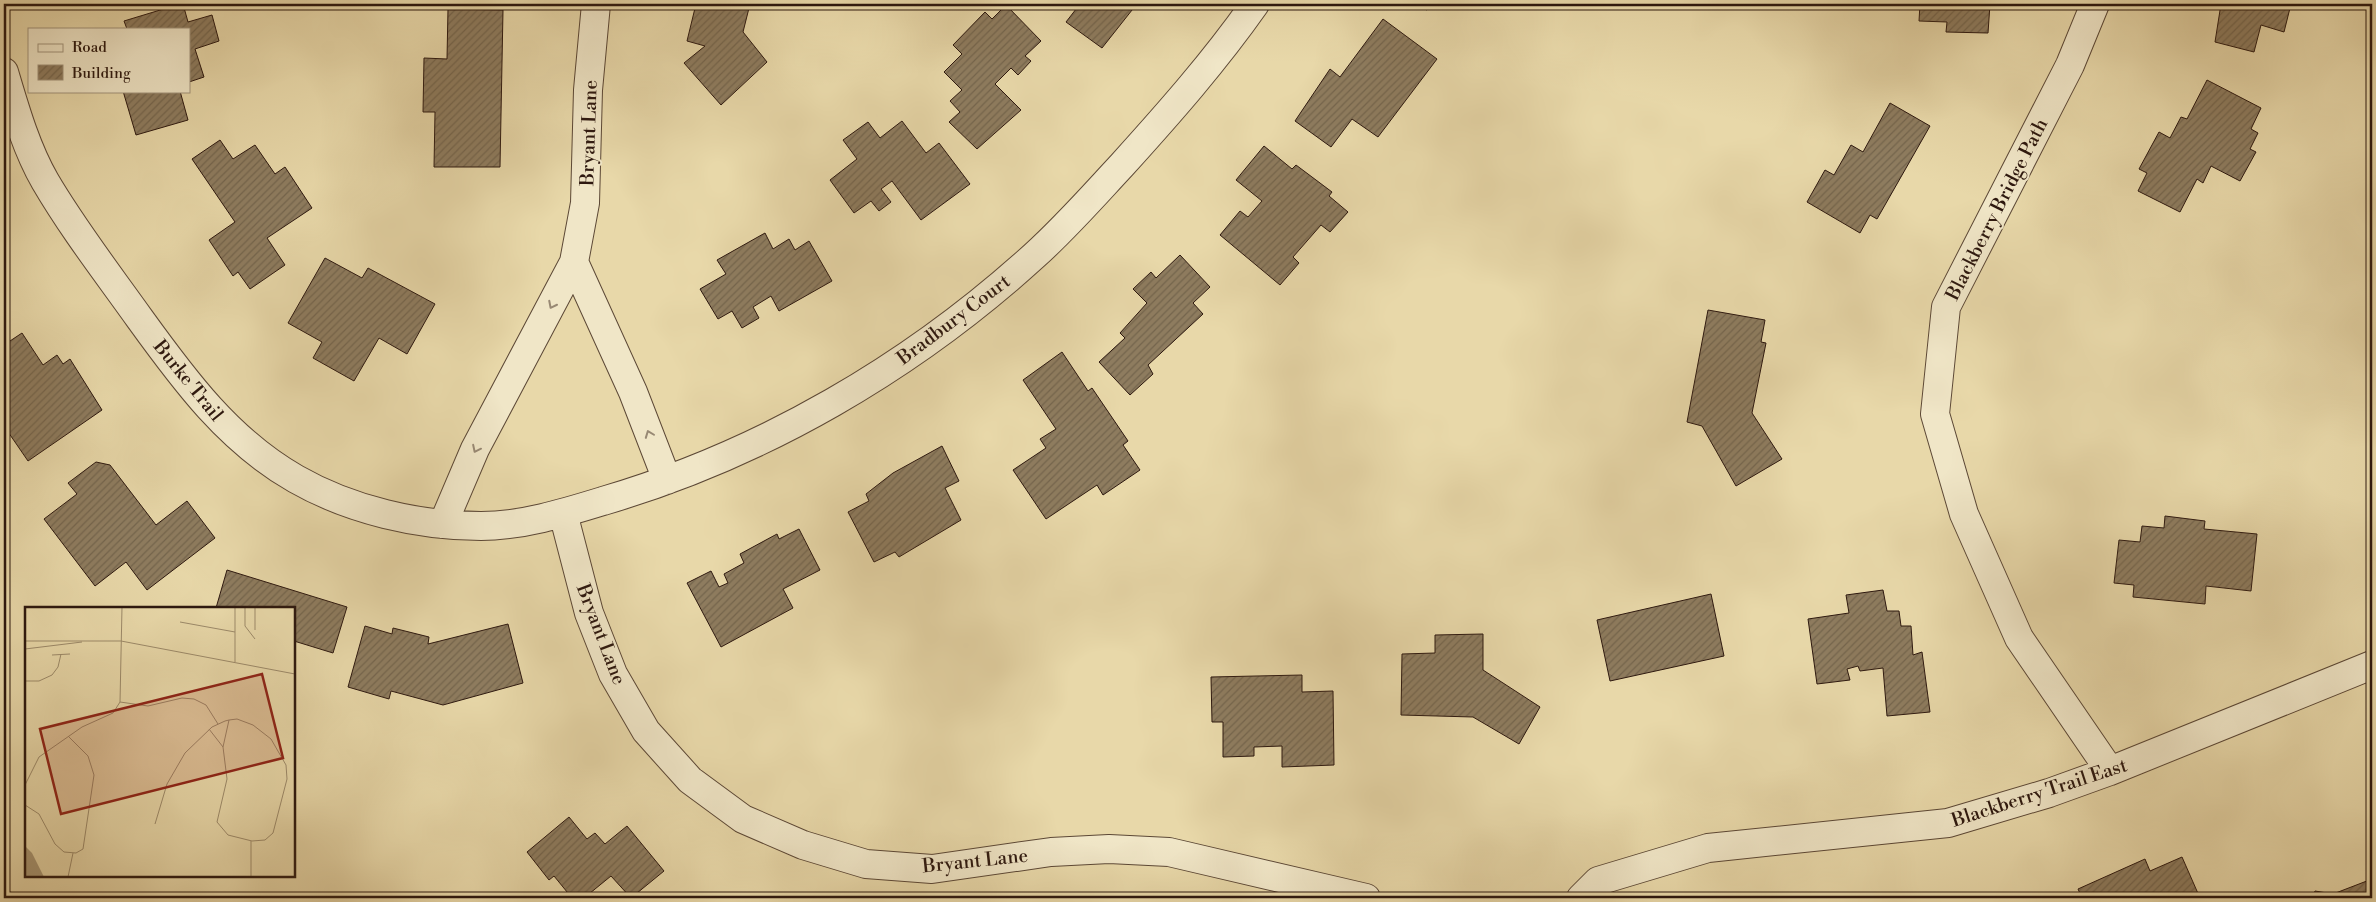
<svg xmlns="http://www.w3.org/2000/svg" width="2376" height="902" viewBox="0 0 2376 902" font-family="'Libre Bodoni',serif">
<defs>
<pattern id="building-hatch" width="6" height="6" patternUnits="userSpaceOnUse" patternTransform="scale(1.25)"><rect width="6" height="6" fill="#8e7c5f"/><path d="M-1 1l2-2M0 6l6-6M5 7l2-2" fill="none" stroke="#74654d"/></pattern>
</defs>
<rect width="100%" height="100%" fill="#e8d8a9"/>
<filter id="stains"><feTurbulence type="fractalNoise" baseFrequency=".004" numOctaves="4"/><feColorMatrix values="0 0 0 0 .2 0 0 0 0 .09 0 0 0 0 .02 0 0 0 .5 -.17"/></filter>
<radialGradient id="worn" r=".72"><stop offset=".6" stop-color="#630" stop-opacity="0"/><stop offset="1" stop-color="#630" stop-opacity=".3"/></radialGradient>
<!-- building -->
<path fill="url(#building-hatch)" stroke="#2d180f" d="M180 4H183L188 22 212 15 219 41 195 49 204 77 189 82V29H127L124 21Z
M696 4H750L743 32 767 62 721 105 684 63 705 46 687 41Z
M1080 4H1133L1136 5 1102 48 1066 22Z
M1415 4H1430L1427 10Z
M1920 4H1990L1988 33 1946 32 1947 22 1919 21Z
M2221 4H2291L2284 32 2261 25 2254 52 2215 42Z
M1006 5 1041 41 1025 56 1031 61 1018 75 1011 68 995 84 1021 110 977 149 949 122 960 112 950 101 962 90 944 72 962 54 953 45 985 12 992 19Z
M448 9 503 10 500 167H434L435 112H423L424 58 447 59Z
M1383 19 1437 59 1378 137 1352 119 1331 147 1295 121 1330 69 1340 77Z
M2207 80 2261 108 2251 129 2258 133 2250 149 2256 152 2240 181 2211 166 2203 183 2197 179 2180 212 2138 191 2147 173 2139 169 2159 132 2170 138 2181 117 2187 119Z
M123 91H180L188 120 136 135Z
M1890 103 1930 126 1877 219 1870 215 1860 233 1807 202 1825 170 1834 175 1851 145 1863 152Z
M902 121 926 153 939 143 970 184 921 220 892 181 881 189 891 202 879 211 871 201 854 213 830 180 857 159 843 140 868 122 880 138Z
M220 140 233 159 255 145 275 174 285 167 312 208 267 238 285 265 250 289 238 272 233 276 209 240 235 222 192 159Z
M1264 146 1292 169 1296 165 1332 192 1329 196 1348 212 1330 232 1321 225 1293 257 1299 263 1280 285 1220 235 1240 211 1248 217 1262 201 1236 180Z
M765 233 773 249 789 239 795 250 809 241 832 281 779 311 771 296 753 307 759 318 742 328 732 311 718 319 700 289 726 274 717 260Z
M1180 255 1210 287 1193 303 1203 314 1148 365 1153 374 1130 395 1099 362 1125 338 1120 333 1147 303 1133 289 1151 272 1156 278Z
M325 258 362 278 368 268 435 304 407 354 379 338 354 381 313 358 322 342 288 323Z
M1708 310 1765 320 1761 342 1766 343 1752 413 1782 459 1736 486 1702 426 1687 422Z
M22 333 43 365 57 355 63 364 70 359 102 410 28 461 4 426V345Z
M1062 352 1088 391 1092 388 1128 441 1123 445 1140 470 1103 495 1097 485 1046 519 1013 470 1046 448 1040 439 1056 429 1023 380Z
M942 446 959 481 945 488 961 520 899 557 895 552 874 562 848 512 869 501 866 494 893 473Z
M96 462 110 465 156 525 187 501 215 538 147 590 126 562 95 586 44 519 77 494 68 483Z
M2165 516 2205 521 2204 529 2257 534 2251 591 2206 586 2205 604 2133 597 2134 585 2114 583 2119 540 2140 542 2142 526 2164 528Z
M799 529 820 570 783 589 793 608 721 647 687 583 711 571 719 587 728 583 724 574 744 563 740 554 777 534 779 539Z
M227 570 347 607 333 653 294 641V608H216Z
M1883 590 1887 611H1899L1901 626H1911L1913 655 1922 652 1930 712 1887 716 1883 668 1860 671 1858 666 1847 669 1850 680 1817 684 1808 619 1849 613 1846 595Z
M1711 594 1724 656 1610 681 1597 620Z
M508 624 523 683 443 705 391 691 389 699 348 687 365 626 392 634 393 628 429 637 428 644Z
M1483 634V670L1540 707 1519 744 1473 717 1401 715 1402 654 1435 653V635Z
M1302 675V692L1333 691 1334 765 1282 767V746L1254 747V756L1223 757V722H1212L1211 677Z
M569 817 587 839 595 833 605 844 627 826 664 871 631 898 611 876 584 898H572L554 876 549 880 527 852Z
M2182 857 2200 898H2082L2078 889 2145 859 2150 871Z
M2372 879V898H2312L2315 891 2333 894Z"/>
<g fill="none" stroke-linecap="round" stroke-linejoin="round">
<!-- minor casing -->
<g stroke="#5c4836" stroke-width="30">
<path id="minor" d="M2095 4 2070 65 1946 307 1935 414 1964 514 2019 638 2110 771
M4 72C15 109 26 148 45 181 73 229 108 274 140 319 184 380 229 441 296 479 350 510 419 526 481 526 522 526 564 513 603 501 763 454 912 367 1035 255 1066 227 1094 195 1122 165 1169 113 1215 61 1255 4
M574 262 633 392 667 480
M563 513 589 613 613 674 646 731 690 780 743 819 803 845 866 864 932 869 1051 852 1109 849 1169 852 1366 898
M443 524 475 449 574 262 585 203 588 90 596 4
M1581 898 1598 881 1708 848 1948 823 2049 793 2110 771 2372 665"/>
</g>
<!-- path -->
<path stroke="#2d180f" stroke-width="3" stroke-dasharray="4 2.5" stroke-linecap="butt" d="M4 890 20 898"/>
<!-- minor -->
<use href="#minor" stroke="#f0e6c7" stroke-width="28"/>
</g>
<!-- one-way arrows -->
<defs><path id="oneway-chevron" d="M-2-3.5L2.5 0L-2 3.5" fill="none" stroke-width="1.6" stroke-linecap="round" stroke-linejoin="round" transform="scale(1.25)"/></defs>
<g stroke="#988974">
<use href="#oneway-chevron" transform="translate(552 305) rotate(117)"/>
<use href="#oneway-chevron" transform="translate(649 434) rotate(-111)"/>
<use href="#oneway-chevron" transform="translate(476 449) rotate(116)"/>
</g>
<g text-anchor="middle" stroke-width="4" stroke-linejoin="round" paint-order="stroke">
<!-- street labels -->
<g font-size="19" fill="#2d180f" stroke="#f0e6c7">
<text transform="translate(588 133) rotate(-88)" y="7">Bryant Lane</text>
<text transform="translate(1996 209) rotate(-63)" y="7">Blackberry Bridge Path</text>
<text transform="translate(953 319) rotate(-37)" y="7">Bradbury Court</text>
<text transform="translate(189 380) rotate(51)" y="7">Burke Trail</text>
<text transform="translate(602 634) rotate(69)" y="7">Bryant Lane</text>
<text transform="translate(2039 792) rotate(-18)" y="7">Blackberry Trail East</text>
<text transform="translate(975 860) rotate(-6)" y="7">Bryant Lane</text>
</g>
</g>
<!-- overview -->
<g transform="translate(25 607)">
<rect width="270" height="270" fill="#e8d8a9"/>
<path d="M0 239 7 246 19 270H0Z" fill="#a89775"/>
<path fill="none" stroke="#9d8b6b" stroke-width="1" d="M220 0V19L230 32M230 0V23M155 15 210 25M0 34H96L270 67M0 42 57 35M27 48 45 47M210 55V0M0 74H14L27 68 33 60 36 47M95 95 123 99 157 91 169 92 181 98 193 117M184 122 198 140M0 178 14 150 57 120 88 106 95 95 97 0M0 198 14 207 30 237 39 245 51 246 58 242 69 168 63 149 43 129M130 217 142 177 160 146 187 120 200 114 204 113 212 112 228 118 246 132 261 158 262 172 248 226 240 233 227 234 203 228 192 215 202 172 198 140 204 113M226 234V270M43 270 48 246"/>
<path fill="#8f2418" fill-opacity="0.15" stroke="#8f2418" stroke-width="2.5" d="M237 67 258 151 36 207 15 122Z"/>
<rect width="270" height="270" fill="none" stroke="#2d180f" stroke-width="2.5"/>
</g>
<!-- margin -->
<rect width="2376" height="902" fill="none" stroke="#e8d8a9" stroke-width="20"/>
<rect x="5" y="5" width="2366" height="892" fill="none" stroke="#2d180f" stroke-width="2.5"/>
<rect x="10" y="10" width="2356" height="882" fill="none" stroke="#2d180f"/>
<!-- legend -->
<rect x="28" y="28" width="162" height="65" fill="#f0e6c7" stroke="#a2947d"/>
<rect x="38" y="44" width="25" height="8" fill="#f0e6c7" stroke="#a2947d"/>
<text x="72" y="52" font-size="15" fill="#2d180f">Road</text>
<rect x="38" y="65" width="25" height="15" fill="url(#building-hatch)" stroke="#a2947d"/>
<text x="72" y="78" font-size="15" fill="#2d180f">Building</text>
<rect width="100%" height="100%" filter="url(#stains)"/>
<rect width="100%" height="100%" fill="url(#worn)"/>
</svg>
